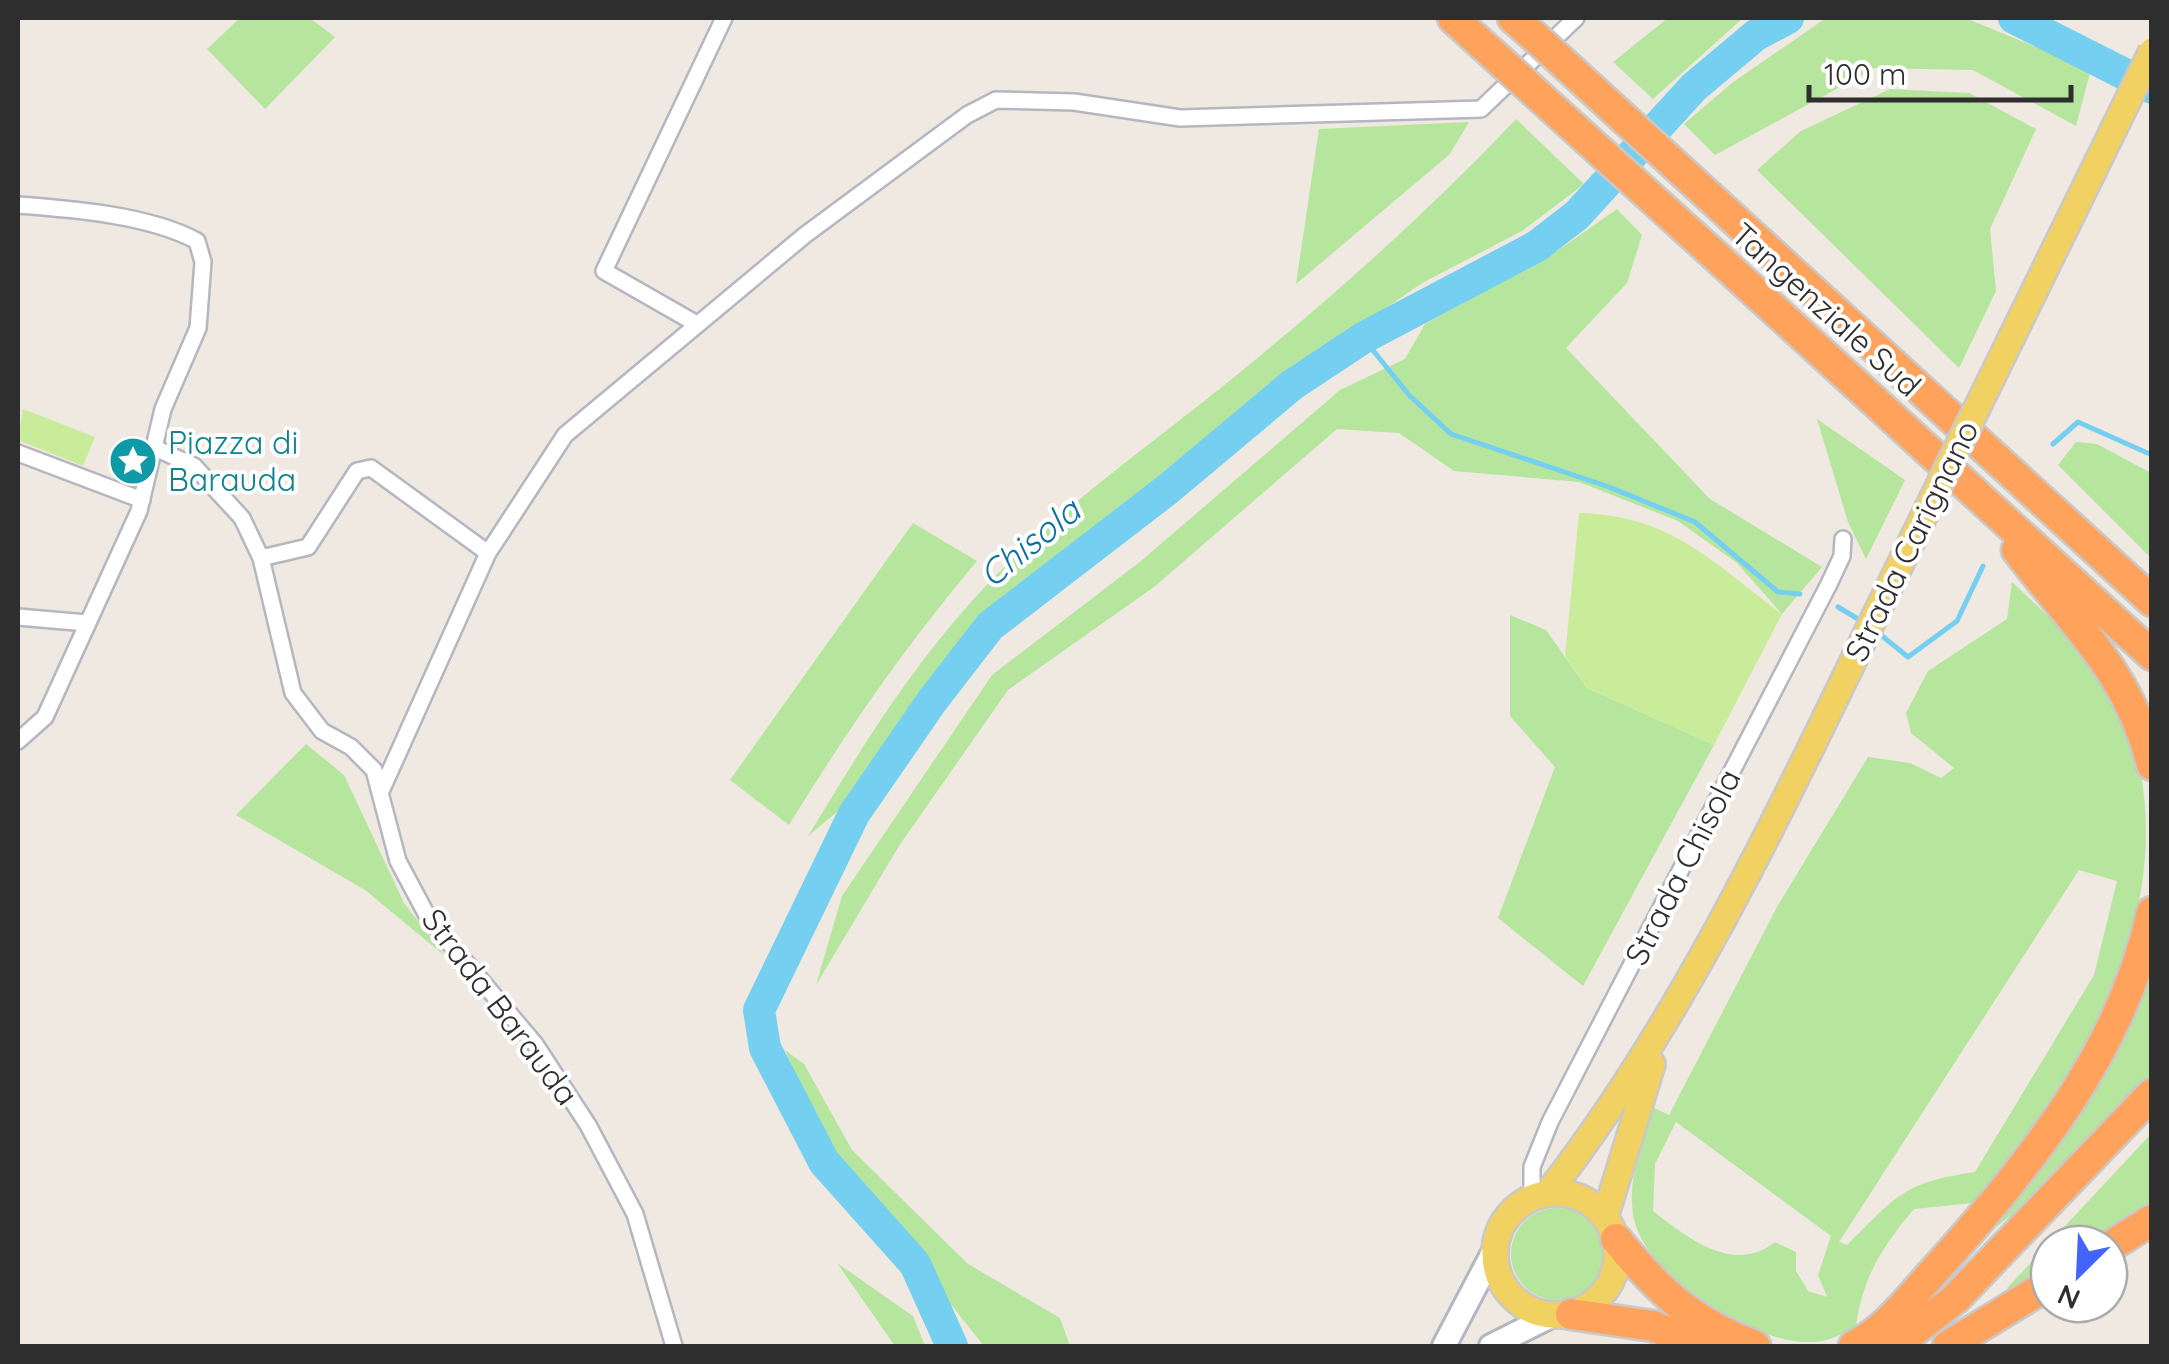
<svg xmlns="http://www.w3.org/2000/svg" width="2169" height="1364" viewBox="0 0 2169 1364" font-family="Quicksand,sans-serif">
<rect width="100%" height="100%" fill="#efe9e1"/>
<!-- green -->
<path fill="#b6e59e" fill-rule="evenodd" d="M240 18H310L335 37 265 109 207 49Z
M1668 18H1743L1653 99 1613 62Z
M1826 18H1965L2091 69 2076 126 1973 70 1875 68 1715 155 1684 124 1732 83Z
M1890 89 1969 93 2036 129 1990 229 1996 291 1959 368 1757 170 1801 131Z
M1516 119 1584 184 1522 231 1422 283 1272 387 1135 500 996 603 918 694 842 808 808 836C863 746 910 668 982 590 1063 503 1164 436 1255 360 1346 285 1435 205 1516 119Z
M1469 122 1450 154 1296 284 1319 129Z
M1617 209 1642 235 1627 283 1566 348 1710 499 1822 567 1782 614 1737 563 1678 521 1579 482 1454 471 1399 433 1337 429 1154 587 1008 690 899 846 816 985 842 896 992 675 1141 561 1340 390 1405 359 1425 324 1557 251Z
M1817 419 1905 480 1866 559 1848 522Z
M2076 442 2097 444 2151 473V558L2058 465Z
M913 523 977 561C906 645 846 732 789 825L730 780Z
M2012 582C2045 613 2080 645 2107 682 2124 706 2135 745 2141 774 2169 941 2071 1074 1982 1202L1914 1209C1882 1247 1863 1276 1856 1326 1839 1336 1826 1343 1806 1342 1752 1342 1645 1275 1634 1219 1626 1180 1642 1144 1654 1108L1669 1115 1777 907 1868 757 1910 763 1941 778 1954 768 1911 733 1906 713 1928 671 2007 619ZM2079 870 2117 881 2094 975 1975 1172C1902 1183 1898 1195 1847 1245L1839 1242ZM1676 1122 1831 1236 1818 1275 1827 1297 1808 1291 1796 1271V1252L1775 1242C1733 1275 1688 1238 1653 1211L1655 1164Z
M1510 615 1546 630 1587 688 1714 745 1583 986 1498 918 1555 767 1510 716Z
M306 744 344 775 404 903 445 956 365 890 236 815Z
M2151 948V1083L2071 1170 1988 1233 1983 1229Z
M785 1050 804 1064 852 1150 968 1264 1060 1318 1070 1346H984L833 1157Z
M2151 1134V1210L2097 1244H2049V1272L2013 1293 2007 1288Z
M1511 1254a46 46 0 1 1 92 0a46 46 0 1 1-92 0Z
M837 1263 913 1316 925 1346H895Z"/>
<!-- pitch -->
<path fill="#c9ec9a" d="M23 409 95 437 83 466 18 440Z
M1579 513C1671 515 1712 562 1782 614L1714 745 1587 688 1565 656Z"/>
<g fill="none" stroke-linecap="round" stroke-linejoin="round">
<!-- stream -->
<path stroke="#75cff0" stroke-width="5" d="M1363 338 1409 395 1451 434 1609 487 1695 522 1778 592 1800 594
M2053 444 2078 422 2152 455
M1838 607 1863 622
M1876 631 1908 657 1957 621 1983 566"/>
<!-- river -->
<path stroke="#75cff0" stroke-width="32" d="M2014 18 2152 88
M952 1346 915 1264 824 1162 765 1048 759 1010 854 814 932 701 990 626 1168 489 1292 385 1363 338 1537 246 1577 215 1694 87 1756 35 1788 18"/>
<!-- minor casing -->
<g stroke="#b4b7c1" stroke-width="20">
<path id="minor" d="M18 205C72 209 149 215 197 241L203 262 198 328 163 409 139 511 45 717 18 741
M695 323 604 271 724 18
M153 447 194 466 242 518 261 558 293 693 322 731 351 747 374 770 398 861 429 919 535 1044 588 1125 635 1214 674 1346
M18 453 142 500
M261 558 308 547 357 471 371 468 488 553
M18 617 87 623
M382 789 488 553 565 435 805 235 967 115 996 100 1074 102 1180 118 1481 109 1576 18
M1532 1198V1167L1550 1122 1829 584 1842 556 1843 539"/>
</g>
<!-- secondary casing -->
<g stroke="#b4b7c1" stroke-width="28">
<path id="secondary" d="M1444 1346 1495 1249
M1491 1346 1553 1315"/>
</g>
<!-- primary casing -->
<g stroke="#c9c9c9" stroke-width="30">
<path id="primary" d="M1548 1193C1684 1018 1779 813 1876 614
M1495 1254a61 61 0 1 1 122 0a61 61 0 1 1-122 0Z
M1605 1217 1652 1064"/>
</g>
<!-- motorway casing -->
<g stroke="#c9c9c9" stroke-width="35">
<path id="motorway" d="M1453 18 1507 67
M1513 18 1535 37
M1746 230 2152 601
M1720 260 2152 655
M2017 550C2073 624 2129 671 2152 765
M1616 1239C1658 1291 1692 1322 1755 1346
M2109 1247 2152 1220
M1571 1314 1653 1326 1703 1346
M1854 1346C1888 1329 1912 1295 1937 1268 2030 1164 2122 1052 2152 912
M1885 1346 1910 1334 1955 1299 2152 1094
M1948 1346 2049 1284"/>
</g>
<!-- minor -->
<use href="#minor" stroke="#fff" stroke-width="15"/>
<!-- secondary -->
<use href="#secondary" stroke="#fff" stroke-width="22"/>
<!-- primary -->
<use href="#primary" stroke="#f2d163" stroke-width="25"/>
<!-- motorway -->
<use href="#motorway" stroke="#ffa35c" stroke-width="30"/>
<!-- primary-bridge casing -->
<g stroke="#c9c9c9" stroke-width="30" stroke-linecap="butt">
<path id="primary-bridge" d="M1876 614 2152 51"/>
</g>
<!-- motorway-bridge casing -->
<g stroke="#c9c9c9" stroke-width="35" stroke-linecap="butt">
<path id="motorway-bridge" d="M1535 37 1746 230
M1507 67 1720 260"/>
</g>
<!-- primary-bridge -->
<use href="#primary-bridge" stroke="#f2d163" stroke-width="25"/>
<!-- motorway-bridge -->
<use href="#motorway-bridge" stroke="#ffa35c" stroke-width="30"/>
</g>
<!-- icons -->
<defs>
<g id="sight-disc" transform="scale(2.5)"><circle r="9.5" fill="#0f9aa8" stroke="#fff"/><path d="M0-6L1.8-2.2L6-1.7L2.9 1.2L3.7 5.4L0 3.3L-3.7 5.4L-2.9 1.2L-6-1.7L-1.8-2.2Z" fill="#fff"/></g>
</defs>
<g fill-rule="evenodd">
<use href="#sight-disc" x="133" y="461"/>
</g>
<g text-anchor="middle" stroke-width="8" stroke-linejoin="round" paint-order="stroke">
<!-- street labels -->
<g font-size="32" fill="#2e2e2e" stroke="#fff">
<text transform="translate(1826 310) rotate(42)" y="11">Tangenziale Sud</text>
<text transform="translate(1912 541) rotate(-64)" y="11">Strada Carignano</text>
<text transform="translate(1683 867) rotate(-63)" y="11">Strada Chisola</text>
<text transform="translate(500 1007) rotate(53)" y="11">Strada Barauda</text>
</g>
<!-- culture labels -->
<g font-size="32" fill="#0d838f" stroke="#fff" text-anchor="start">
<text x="168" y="454">Piazza di<tspan x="168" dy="37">Barauda</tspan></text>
</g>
<!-- water labels -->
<g font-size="35" font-style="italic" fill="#0d6fa3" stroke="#fff">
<text transform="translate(1030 543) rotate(-39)" y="12">Chisola</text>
</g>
</g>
<!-- border -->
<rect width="2169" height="1364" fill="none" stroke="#2e2e2e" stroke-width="40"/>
<!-- north arrow -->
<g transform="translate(2079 1274) rotate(204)"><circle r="48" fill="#ffffff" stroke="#ababab" stroke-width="2.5"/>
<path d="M0-8L18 38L0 25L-18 38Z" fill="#4264fb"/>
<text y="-15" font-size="28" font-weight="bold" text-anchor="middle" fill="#2e2e2e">N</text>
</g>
<!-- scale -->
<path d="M1809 85v15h262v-15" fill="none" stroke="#2e2e2e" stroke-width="5"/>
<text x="1824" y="85" font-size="30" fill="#2e2e2e" stroke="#ffffff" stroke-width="8" paint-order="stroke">100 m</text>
</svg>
